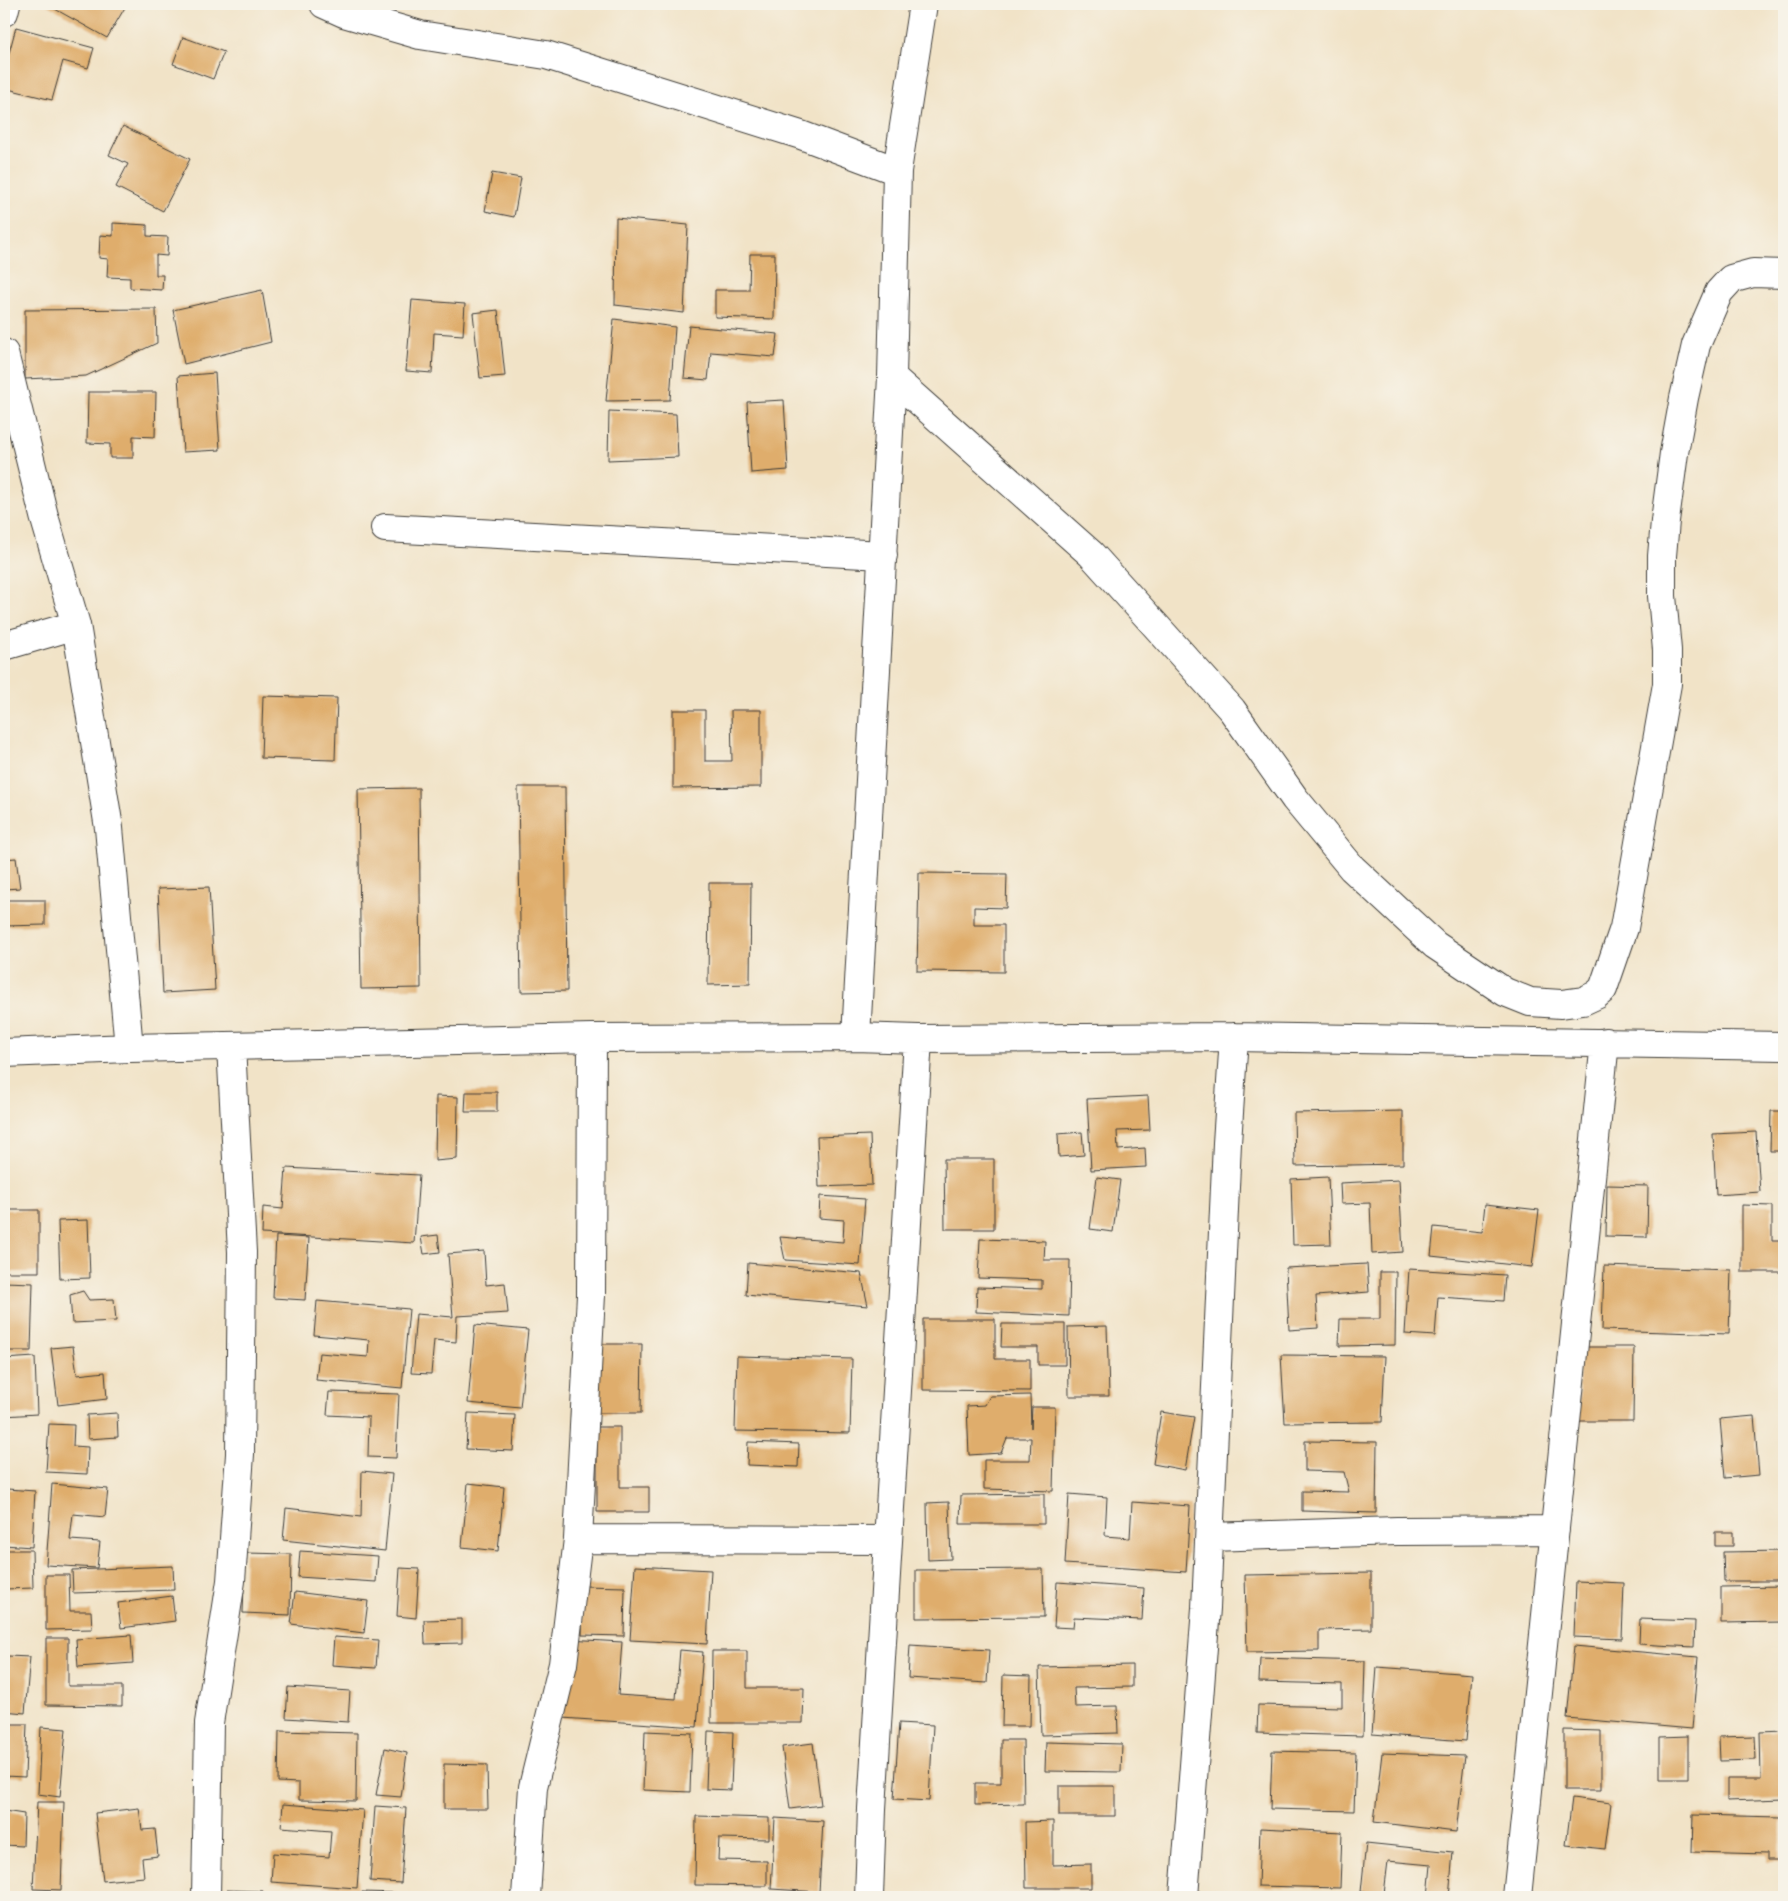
<svg xmlns="http://www.w3.org/2000/svg" width="1788" height="1901" viewBox="0 0 1788 1901" font-family="'IM FELL Double Pica',serif">
<rect width="100%" height="100%" fill="#f7f3e8"/>
<filter id="ink" filterUnits="userSpaceOnUse"><feTurbulence type="fractalNoise" baseFrequency=".02" numOctaves="2"/><feDisplacementMap in="SourceGraphic" scale="10" xChannelSelector="R" yChannelSelector="G"/><feConvolveMatrix kernelMatrix="1 2 1 2 8 2 1 2 1" color-interpolation-filters="sRGB"/></filter>
<filter id="wash" filterUnits="userSpaceOnUse"><feTurbulence type="fractalNoise" baseFrequency=".0096" numOctaves="4" result="noise"/><feDisplacementMap in="SourceGraphic" scale="20" xChannelSelector="R" yChannelSelector="G"/><feGaussianBlur stdDeviation="1.12" result="paint"/><feColorMatrix in="noise" values="0 0 0 0 0 0 0 0 0 0 0 0 0 0 0 0 0 1.4 0 .05"/><feComposite in="paint" operator="in"/></filter>
<g filter="url(#wash)">
<rect width="100%" height="100%" fill="#f1e3c7"/>
<g id="blocks">
<!-- building -->
<path fill="#dfad6c" d="M46 4H127L107 38Z
M16 27 94 48 88 68 63 61 52 100 4 88V72Z
M183 37 224 52 213 79 173 64Z
M123 126 190 159 163 211 116 187 128 164 109 155Z
M492 173 521 178 514 217 485 211Z
M616 218 688 225 684 313 615 305Z
M113 223 147 225V236L168 237 167 256 156 255V275H163L162 290 130 288V278L107 277 108 259 99 258 100 235 113 236Z
M750 254H775L774 319 715 317V290H749Z
M262 290 271 342 184 364 173 310Z
M412 300 465 304 463 335 434 333 432 373 406 371Z
M156 309 157 343 86 376 25 379V310Z
M498 310 505 376 480 378 473 313Z
M614 319 675 327 670 400 606 401Z
M689 326 778 334 775 357 711 352 708 380 684 378Z
M215 373 220 450 183 452 178 376Z
M88 392H156L155 437 133 436V458H110V444L87 443Z
M784 400 788 470 751 473 747 402Z
M609 411 676 414 678 457 608 460Z
M263 696 337 698 335 760 261 758Z
M673 710H705V761H732L731 710H761V787L673 788Z
M518 787H565L567 991 521 992Z
M419 788 421 988 361 989 358 789Z
M16 858 20 888 4 889V859Z
M919 873 1007 874 1006 908 974 907V925H1004V972L917 971Z
M709 883H751L750 984 708 985Z
M209 887 215 990 163 993 158 889Z
M4 900H45V925L4 926Z
M466 1092H497V1112H465Z
M436 1096 458 1097 457 1159 435 1161Z
M1148 1096 1150 1130 1117 1131 1118 1150 1145 1148 1146 1167 1091 1170 1087 1099Z
M1403 1111V1164L1295 1166 1294 1113Z
M1771 1111H1784V1151H1770Z
M1082 1132 1084 1155 1059 1157 1058 1134Z
M1756 1132 1760 1192 1716 1195 1713 1134Z
M870 1135 872 1185 819 1187 817 1137Z
M944 1159H994V1229H945Z
M286 1168 419 1175 414 1243 262 1234 263 1207 283 1209Z
M1097 1177 1120 1180 1113 1232 1090 1229Z
M1328 1177 1331 1244 1293 1245 1291 1179Z
M1399 1180 1403 1252 1372 1254 1370 1203 1341 1204 1340 1183Z
M1607 1185 1648 1186 1647 1237 1606 1236Z
M820 1196 865 1199 860 1265 785 1260 780 1237 843 1242 844 1220 819 1218Z
M1485 1204 1539 1210 1532 1267 1431 1256 1434 1227 1482 1232Z
M1742 1205 1772 1206V1240H1784V1272H1742Z
M4 1210H39V1272H4Z
M88 1220 90 1278 60 1279 58 1221Z
M438 1235 440 1252 424 1254 421 1237Z
M276 1236 309 1238 305 1300 273 1298Z
M980 1239 1045 1241 1044 1260H1070L1069 1316 976 1312 977 1287 1042 1289V1280L978 1278Z
M484 1251 486 1285 505 1283 508 1313 457 1316 456 1342 434 1340 431 1374 411 1373 416 1314 453 1317 448 1254Z
M748 1263 861 1273 868 1306 746 1295Z
M1367 1264 1369 1292 1316 1296 1318 1328 1289 1330 1286 1268Z
M1604 1266 1731 1270 1729 1334 1602 1330Z
M1409 1269 1505 1275 1503 1301 1438 1297 1435 1336 1405 1334Z
M1380 1272H1396L1395 1345 1339 1346 1340 1319H1380Z
M4 1282 33 1283 31 1351H4Z
M83 1291 89 1300 114 1299 116 1321 72 1323 70 1295Z
M317 1301 409 1309 402 1388 316 1380 319 1353 368 1357 369 1340 314 1335Z
M923 1319H995V1359H1030V1391L923 1390Z
M1002 1324H1065V1365H1038V1347H1001Z
M475 1325 528 1330 520 1408 468 1403Z
M1107 1326 1109 1396H1069L1068 1327Z
M596 1344H642L641 1413H595Z
M73 1346 77 1375 105 1372 107 1399 58 1405 51 1348Z
M1579 1347H1634L1633 1421H1579Z
M1281 1355 1385 1356 1382 1422 1285 1423Z
M737 1356 852 1359 850 1433 735 1431Z
M35 1357 37 1414 4 1416V1359Z
M329 1392 399 1394 396 1458 368 1457 369 1417 327 1415Z
M1030 1395 1031 1428 1032 1407H1055L1053 1491 984 1489V1460H1030L1031 1438H1007L1001 1453 969 1455 967 1406 985 1405 990 1396Z
M1161 1412 1194 1417 1185 1470 1153 1464Z
M117 1413 118 1437 88 1439 87 1415Z
M468 1413 515 1415 513 1451 466 1449Z
M1754 1416 1759 1475 1725 1478 1720 1419Z
M49 1424 74 1425 73 1446 88 1447 87 1474 46 1472Z
M597 1427H620V1487H649V1512H597Z
M1305 1441 1377 1442 1376 1513 1302 1511V1491L1349 1492 1344 1472 1305 1471Z
M748 1442 799 1444 798 1467 747 1465Z
M362 1471 392 1474 385 1551 283 1540 286 1508 361 1517Z
M468 1483 504 1487 498 1551 462 1547Z
M52 1484 108 1489 105 1517 73 1514 70 1540 100 1542 97 1568 46 1565Z
M7 1489 35 1491 32 1547 4 1545Z
M1044 1494V1524H960L961 1495Z
M1069 1494 1107 1497 1105 1536 1130 1538 1132 1502 1190 1506 1186 1572 1065 1564Z
M949 1502 951 1559 928 1560 927 1503Z
M1715 1532H1733V1546H1715Z
M4 1550H32L33 1588 4 1589Z
M300 1551 378 1556 376 1582 298 1577Z
M1784 1551V1581H1724L1723 1552Z
M245 1553 291 1554 290 1615 243 1613Z
M173 1566 174 1590 73 1593 72 1570Z
M635 1566 711 1570 707 1644 630 1640Z
M400 1568 419 1569 416 1618 397 1616Z
M1043 1569 1044 1617 916 1618V1570Z
M1371 1573V1629L1319 1630V1651L1247 1652 1245 1575Z
M46 1575H69L70 1611H91L92 1629 46 1630Z
M1576 1581 1624 1583 1622 1639 1574 1637Z
M1057 1582 1144 1588 1142 1620 1074 1617 1073 1628 1054 1627Z
M583 1586 625 1587 624 1636 582 1635Z
M1784 1586V1622L1721 1623V1587Z
M295 1592 368 1601 364 1633 291 1624Z
M172 1596 175 1621 121 1628 118 1603Z
M462 1619V1643L425 1644 424 1620Z
M1640 1619 1695 1621 1694 1647 1639 1644Z
M131 1635 133 1663 78 1667 76 1639Z
M334 1637 378 1640 376 1668 332 1665Z
M46 1638H68V1686H122V1706L46 1705Z
M568 1639 622 1642 618 1695 676 1699 680 1650 703 1652 697 1727 562 1718Z
M910 1645 989 1650 987 1683 908 1678Z
M1574 1646 1698 1657 1692 1729 1567 1718Z
M712 1651H747V1688H804L803 1723H711Z
M8 1656 30 1657 25 1713 4 1711V1690H5Z
M1260 1658 1365 1661 1363 1736 1257 1733 1258 1705 1342 1707V1684L1259 1682Z
M1132 1665V1687L1074 1688 1075 1707 1117 1706 1118 1733 1041 1735 1039 1667Z
M1377 1667 1472 1674 1466 1741 1372 1734Z
M1003 1675 1031 1676 1030 1726H1002Z
M288 1687 350 1691 348 1722 286 1718Z
M899 1723 933 1725 929 1801 894 1799Z
M4 1724H27L25 1777 4 1776Z
M41 1727 66 1729 60 1797 38 1794Z
M1564 1730 1601 1731V1790H1564Z
M279 1731 357 1733 356 1801 299 1800V1783L278 1782Z
M645 1731 692 1733 690 1792 643 1790Z
M708 1731 733 1732 731 1790 706 1789Z
M1784 1731V1799L1727 1801V1779H1761L1760 1732Z
M1688 1736V1779H1660V1737Z
M1755 1736 1756 1760 1720 1761 1719 1737Z
M1001 1740H1023L1024 1804 975 1805V1783H1001Z
M1046 1742 1122 1744 1121 1772 1045 1771Z
M813 1743 821 1805 790 1809 782 1747Z
M385 1748 407 1753 401 1797 376 1795Z
M1272 1751 1356 1753 1354 1811 1270 1809Z
M1382 1753 1465 1756 1456 1832 1374 1822Z
M444 1764 487 1765 488 1809H444Z
M1059 1786H1115V1816H1059Z
M1572 1798 1611 1803 1605 1849 1566 1845Z
M37 1802H64L61 1890 33 1889Z
M283 1804 363 1810 357 1888 271 1882 273 1853 329 1857 331 1831 281 1827Z
M375 1806 406 1808 401 1883 370 1881Z
M139 1808 142 1830 155 1829 158 1856 142 1858 144 1877 103 1881 95 1813Z
M4 1811 24 1814 23 1846 4 1845Z
M1693 1815 1781 1817 1780 1861H1767V1854L1692 1852Z
M696 1816 769 1818V1839L719 1838 718 1860 767 1861V1886L695 1885Z
M775 1818 823 1821 819 1892 771 1889Z
M1053 1821V1865L1091 1864V1888H1026L1025 1822Z
M1260 1828 1342 1832 1340 1888 1258 1886Z
M1366 1843 1453 1852 1449 1897H1428L1431 1865 1388 1861 1384 1894 1361 1892Z
M227 1890 263 1891V1897H227Z
M362 1892 396 1893V1897H362Z"/>
</g>
</g>
<g filter="url(#ink)">
<use href="#blocks" fill-opacity="0" stroke="#3c3a36" stroke-width="1"/>
<g fill="none" stroke-linecap="round" stroke-linejoin="round">
<!-- street casing -->
<g stroke="#3c3a36" stroke-width="30">
<path id="street" d="M324 4 344 13 420 35 546 55 801 135 897 171
M4 12 6 4
M4 353 44 516 76 625 109 828 129 1048
M892 377 1091 554 1232 710 1295 799 1352 868 1435 945 1505 992 1530 1002 1561 1004 1583 1001 1596 995 1603 989 1624 928 1667 684V650L1662 596V556L1665 521 1674 453 1684 398 1696 345 1719 292 1731 279 1753 273 1784 274
M385 528 883 555
M4 646 76 625
M856 1037 892 377 897 171 923 4
M4 1053 129 1048 592 1038 856 1037 918 1039 1234 1037 1784 1046
M1210 1537 1397 1531 1555 1530
M578 1539 888 1540
M206 1897 209 1723 231 1581 240 1454 242 1252 231 1046
M526 1897 533 1787 563 1664 578 1539 591 1295 592 1038
M869 1897 872 1809 918 1039
M1184 1897 1206 1608 1227 1143 1234 1037
M1517 1897 1605 1042"/>
</g>
<!-- street -->
<use href="#street" stroke="#fff" stroke-width="28"/>
</g>
</g>
<!-- margin -->
<rect width="1788" height="1901" fill="none" stroke="#f7f3e8" stroke-width="20"/>
</svg>
